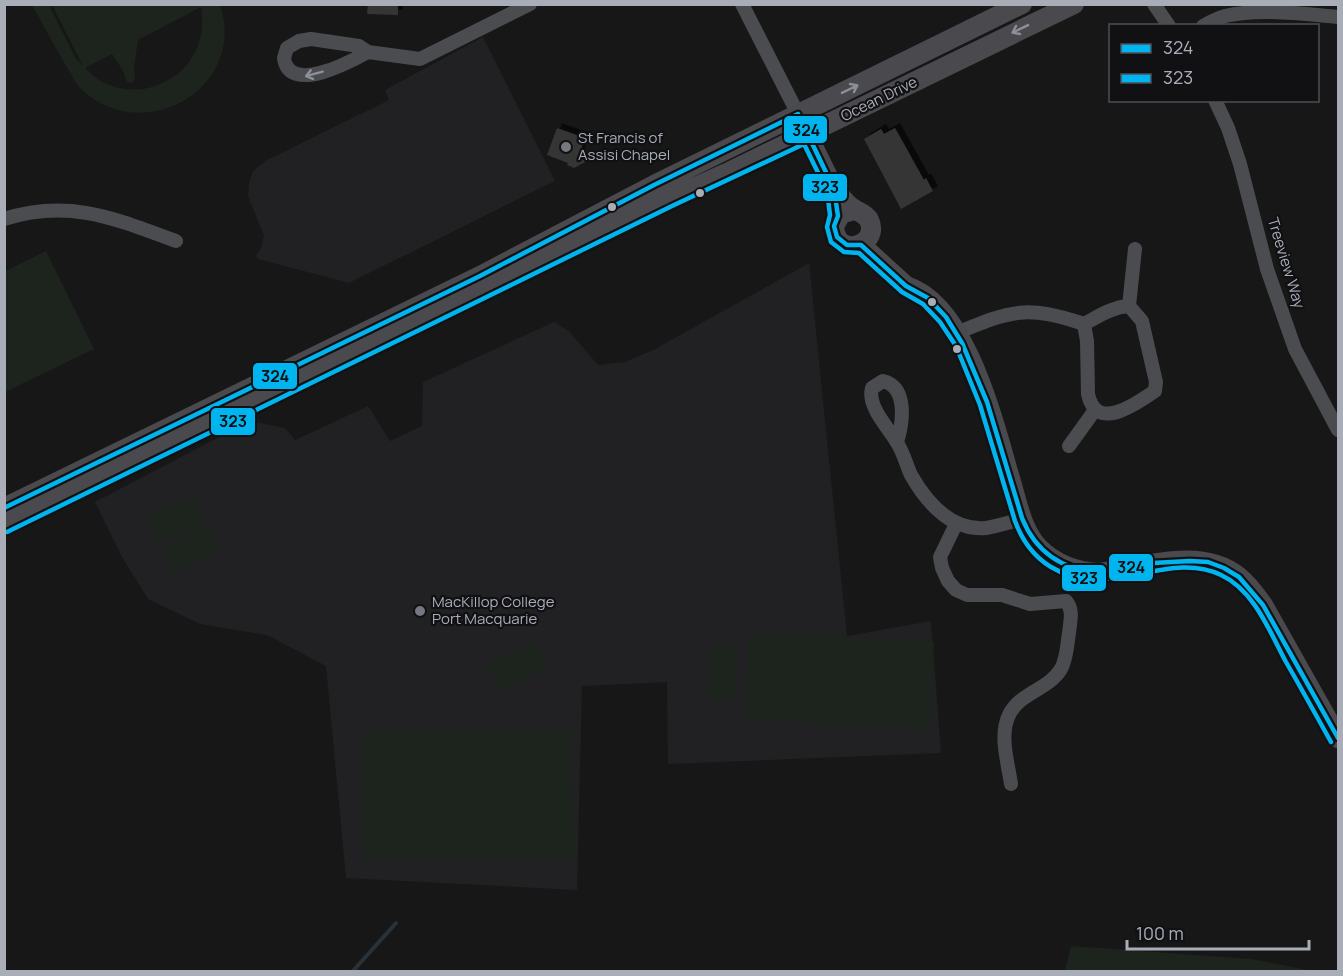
<svg xmlns="http://www.w3.org/2000/svg" width="1343" height="976" viewBox="0 0 1343 976" font-family="Manrope,sans-serif">
<defs>
<filter id="shadow"><feDropShadow dx="5" dy="-5" stdDeviation="0" flood-color="#0009"/></filter>
</defs>
<rect width="100%" height="100%" fill="#171717"/>
<!-- built -->
<path fill="#212123" d="M483 37 555 181 349 283 258 259 256 256 261 248 264 236 248 196 249 183 253 171 267 160 389 100 385 90Z
M809 263 847 636 931 621 941 753 668 764 667 682 582 686 577 890 346 878 326 666 267 635 200 624 148 599 122 557 95 502 250 421 285 428 295 440 368 406 390 441 422 426 423 382 554 322 569 331 598 365 625 362 655 349Z"/>
<!-- green -->
<path fill="#1d241e" fill-rule="evenodd" d="M32 5H49L75 57 83 66 52 5H220C248 88 143 149 80 88 75 83 72 75 68 69 55 48 44 26 32 5ZM201 7C203 13 202 19 202 26 199 84 125 112 85 68L112 54 122 69 127 82 132 83 135 79 134 68 138 40Z
M46 251 94 349 5 392V271Z
M192 496 205 521 160 543 147 519Z
M207 526 219 550 174 573 162 548Z
M749 633 934 642 930 729 745 719Z
M535 642 548 668 500 692 487 666Z
M711 645 738 648 733 702 707 700Z
M572 729 574 860 365 861 364 731Z
M1071 946 1251 959 1313 971H1065Z"/>
<g fill="none" stroke-linecap="round" stroke-linejoin="round">
<!-- stream -->
<path stroke="#2a3239" stroke-width="4" d="M352 972 396 923"/>
</g>
<!-- building -->
<path fill="#353536" filter="url(#shadow)" d="M368 4H398V15L367 14Z
M557 128 585 138 578 158 587 161 574 168 567 165 568 163 547 155Z
M895 128 924 180 926 178 933 191 901 209 864 139 881 129 884 134Z"/>
<g fill="none" stroke-linecap="round" stroke-linejoin="round">
<!-- street -->
<path stroke="#4b4c50" stroke-width="14" d="M742 4 798 114
M1154 4 1169 26
M1203 26C1210 22 1218 18 1225 16 1260 8 1303 14 1338 17
M368 52C350 62 289 95 284 58L287 48 299 41 311 39 359 46 368 52 420 59 530 4
M1215 100 1228 128 1240 164 1267 269 1295 349 1338 430
M4 219C69 198 116 219 176 241
M1129 306 1135 249
M957 333C1012 310 1027 305 1084 324 1099 316 1112 307 1129 306L1142 321 1156 382 1155 391C1136 404 1096 433 1088 394L1087 341 1084 324
M897 442C903 423 908 387 883 381L872 388C867 406 887 426 896 441 903 451 906 464 911 475 927 503 951 531 986 528 998 526 1010 522 1022 519
M1069 446 1095 410
M956 524 940 557 942 568 948 581 956 590 967 595H1002L1030 604 1066 601C1074 610 1070 622 1069 633 1067 645 1067 658 1061 669 1048 690 1019 693 1009 715 999 735 1008 763 1011 784"/>
<!-- secondary -->
<path stroke="#4a4a4e" stroke-width="20" d="M801 122 834 189 835 199
M834 189C840 195 846 205 854 209 860 213 865 213 869 220 881 246 836 260 834 226L841 214 854 210
M861 245 906 286C968 305 995 429 1012 485 1018 506 1023 532 1039 548 1056 565 1076 572 1100 573 1143 567 1202 546 1239 577 1249 585 1256 595 1263 605L1338 738
M4 508 480 276 654 185 1022 4
M4 525 669 199 727 173 1074 4"/>
<!-- bus-1 casing -->
<g stroke="#111113" stroke-width="9">
<path id="bus-1" d="M4 508 480 276 654 185 798 114 834 189 838 216 834 226 837 237 847 245H861L906 286 928 298 946 317 962 343 987 402 1022 518C1036 553 1063 570 1100 573L1153 563 1190 561 1208 562 1224 568 1239 577 1263 605 1338 738"/>
</g>
<!-- bus-2 casing -->
<g stroke="#111113" stroke-width="9">
<path id="bus-2" d="M7 532 672 206 804 144 827 191 830 215 827 227 831 242 844 252 859 253 902 292 923 304 940 322 956 346 980 405 1015 521C1022 540 1033 556 1051 567 1108 602 1167 549 1221 575 1254 590 1270 632 1286 662 1301 688 1316 715 1331 742"/>
</g>
<!-- bus-1 -->
<use href="#bus-1" stroke="#00b5ef" stroke-width="4.5"/>
<!-- bus-2 -->
<use href="#bus-2" stroke="#00b5ef" stroke-width="4.5"/>
</g>
<!-- one-way arrows -->
<defs><path id="oneway-shaft" d="M-6 0H5M1.5-3L5.5 0L1.5 3" fill="none" stroke-width="1.6" stroke-linecap="round" stroke-linejoin="round" transform="scale(1.5)"/></defs>
<g stroke="#8c8f98">
<use href="#oneway-shaft" transform="translate(1020 29) rotate(154)"/>
<use href="#oneway-shaft" transform="translate(850 89) rotate(-26)"/>
</g>
<use stroke="#8c9099" href="#oneway-shaft" transform="translate(314 74) rotate(165)"/>
<!-- markers -->
<g fill="#757880" stroke="#111113" stroke-width="2">
<circle cx="566" cy="147" r="6"/>
<circle cx="420" cy="611" r="6"/>
</g>
<g fill="#a8adb8" stroke="#111113" stroke-width="2">
<circle cx="700" cy="193" r="5"/>
<circle cx="612" cy="207" r="5"/>
<circle cx="932" cy="302" r="5"/>
<circle cx="957" cy="349" r="5"/>
</g>
<g text-anchor="middle" stroke-width="4.5" stroke-linejoin="round" paint-order="stroke">
<!-- street labels -->
<g font-size="15" fill="#a8adb8" stroke="#111113">
<text transform="translate(879 99) rotate(-26)" y="5">Ocean Drive</text>
<text transform="translate(1286 263) rotate(73)" y="5">Treeview Way</text>
</g>
<!-- poi labels -->
<g font-size="15" fill="#a8adb8" stroke="#111113" text-anchor="start">
<text x="578" y="143">St Francis of<tspan x="578" dy="17">Assisi Chapel</tspan></text>
<text x="432" y="607">MacKillop College<tspan x="432" dy="17">Port Macquarie</tspan></text>
</g>
</g>
<g stroke="#111113" stroke-width="2">
<rect x="783" y="115" width="45" height="29" rx="6" fill="#00b5ef"/>
<rect x="802" y="173" width="46" height="29" rx="6" fill="#00b5ef"/>
<rect x="252" y="362" width="46" height="28" rx="6" fill="#00b5ef"/>
<rect x="210" y="407" width="46" height="29" rx="6" fill="#00b5ef"/>
<rect x="1108" y="553" width="46" height="29" rx="6" fill="#00b5ef"/>
<rect x="1061" y="564" width="46" height="28" rx="6" fill="#00b5ef"/>
</g>
<g font-size="16" text-anchor="middle" font-weight="bold" fill="#111">
<text x="806" y="136">324</text>
<text x="825" y="193">323</text>
<text x="275" y="382">324</text>
<text x="233" y="427">323</text>
<text x="1131" y="573">324</text>
<text x="1084" y="584">323</text>
</g>
<!-- border -->
<rect width="1343" height="976" fill="none" stroke="#a8adb8" stroke-width="12"/>
<!-- legend -->
<rect x="1109" y="24" width="210" height="78" fill="#111113" stroke="#4d4f55" stroke-width="1.5"/>
<rect x="1121" y="44" width="30" height="9" fill="#00b5ef" stroke="#4d4f55" stroke-width="1.5"/>
<text x="1163" y="54" font-size="18" fill="#a8adb8">324</text>
<rect x="1121" y="74" width="30" height="9" fill="#00b5ef" stroke="#4d4f55" stroke-width="1.5"/>
<text x="1163" y="84" font-size="18" fill="#a8adb8">323</text>
<!-- scale -->
<path d="M1127 940v9h182v-9" fill="none" stroke="#a8adb8" stroke-width="3"/>
<text x="1136" y="940" font-size="18" fill="#a8adb8" stroke="#111113" stroke-width="4.5" paint-order="stroke">100 m</text>
</svg>
